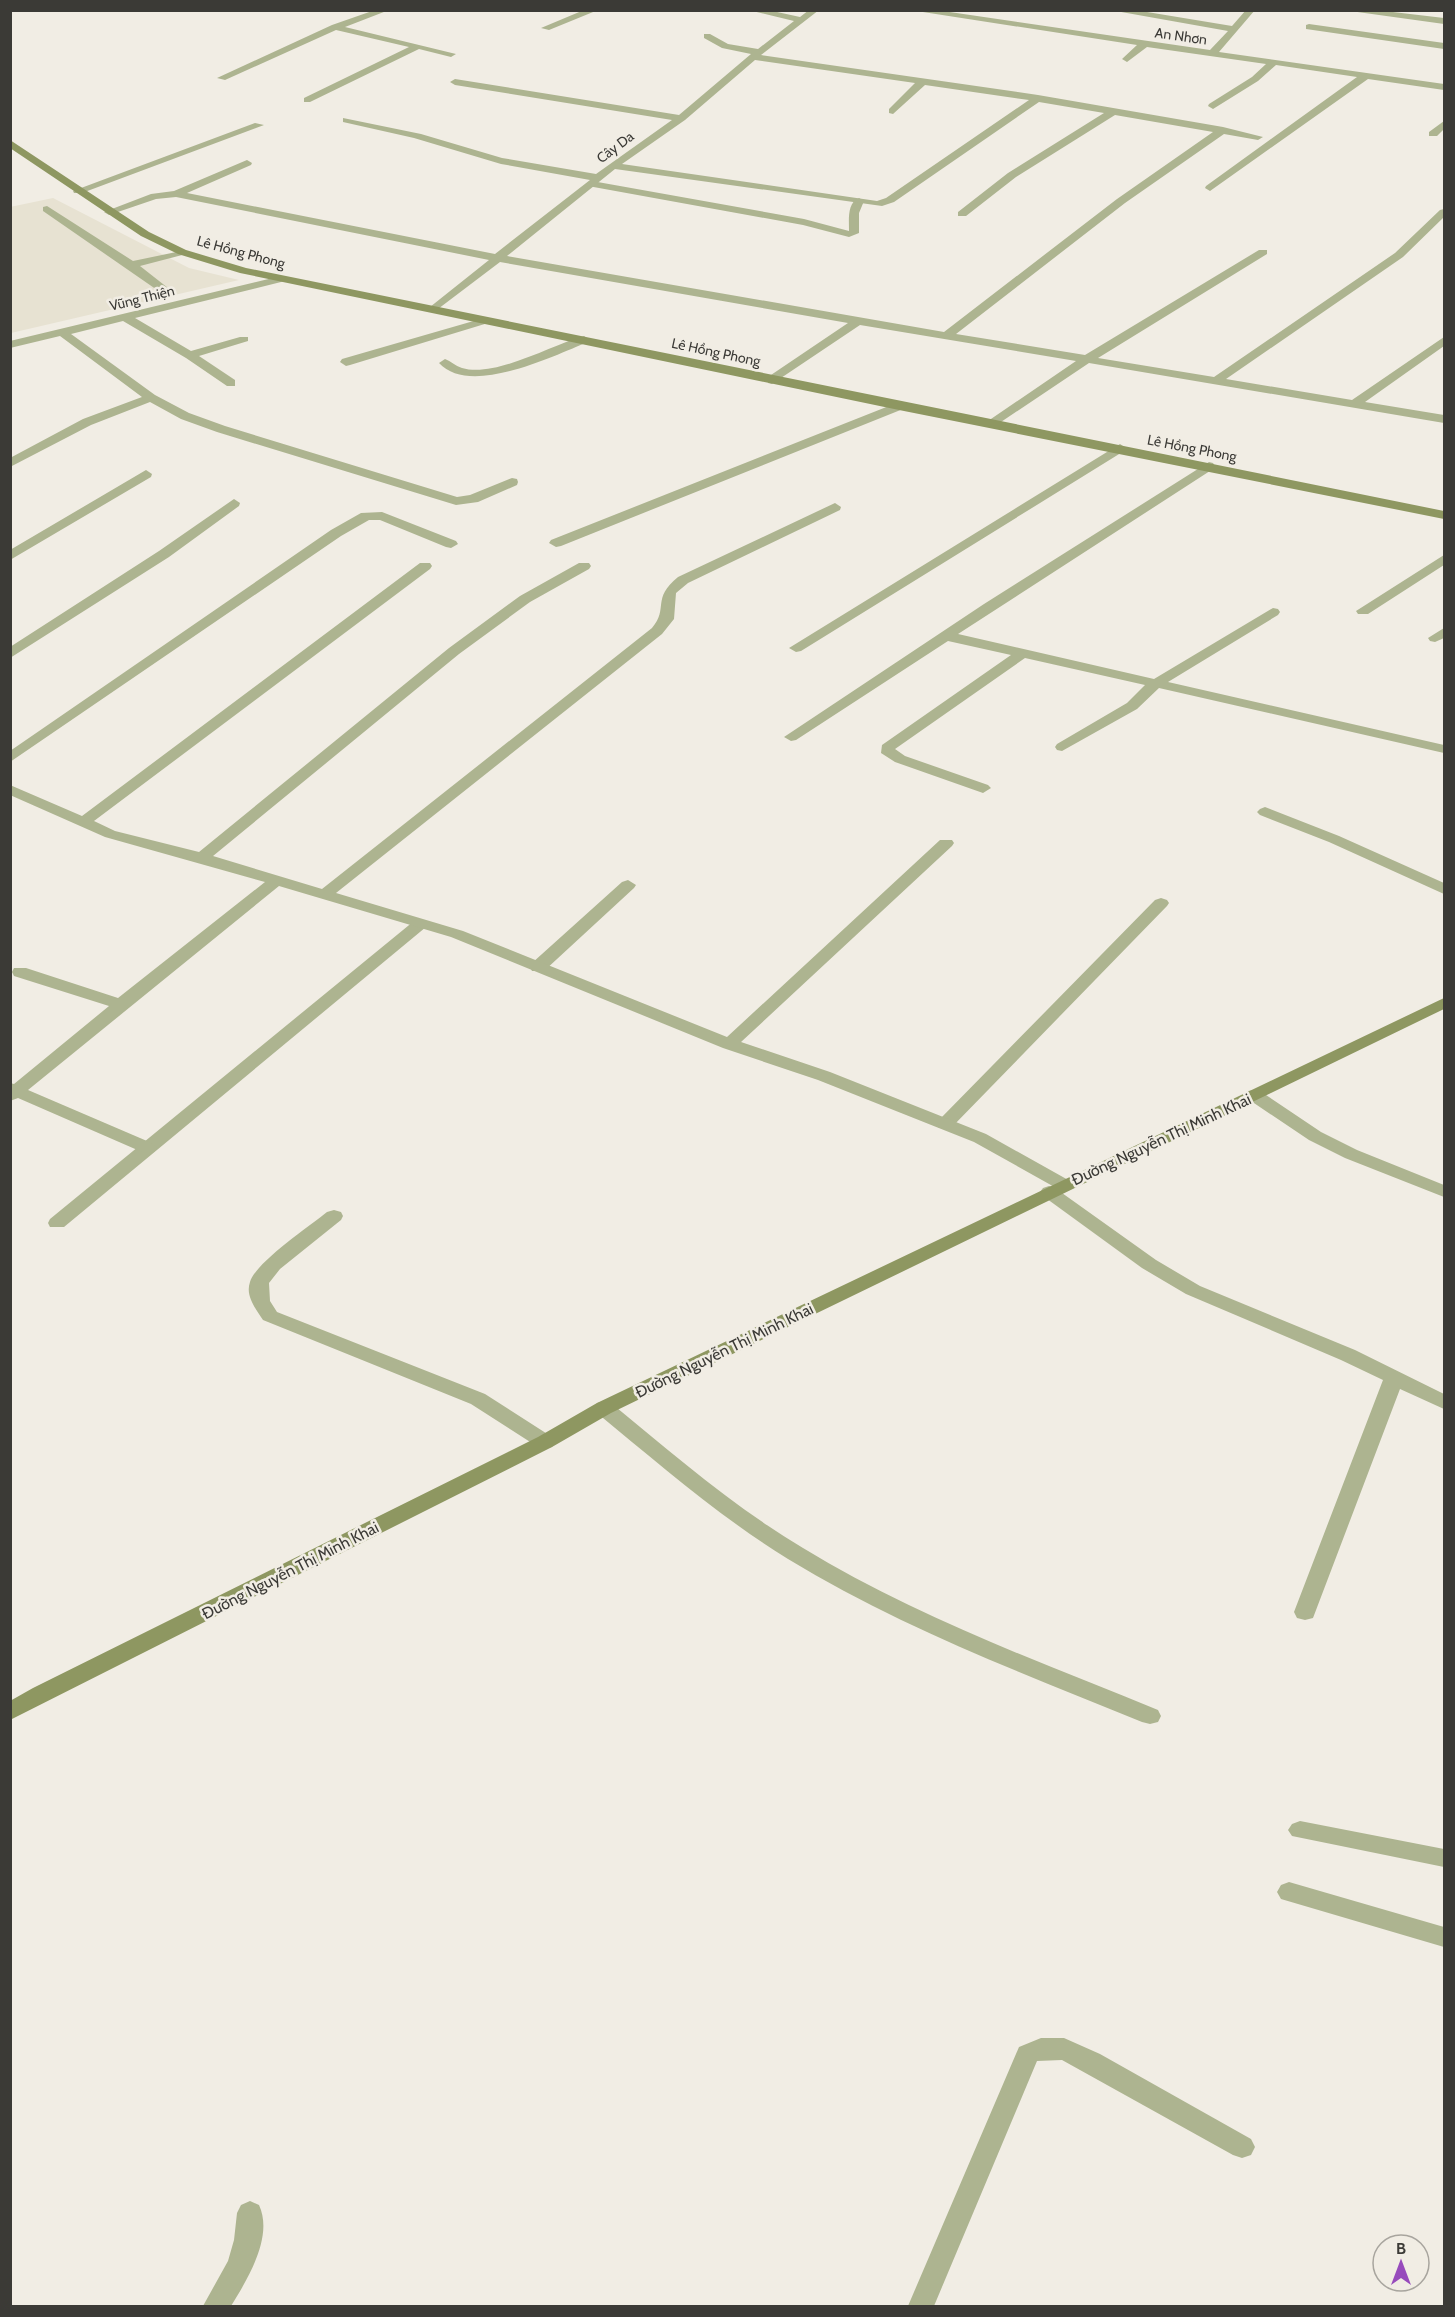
<svg xmlns="http://www.w3.org/2000/svg" width="1455" height="2317" viewBox="0 0 1455 2317" font-family="Cabin,sans-serif">
<rect width="100%" height="100%" fill="#f1ede4"/>
<!-- built -->
<path fill="#e7e2d2" d="M53 198 189 268 239 280 11 333 10 207Z"/>
<g fill="none" stroke-linecap="round" stroke-linejoin="round">
<!-- lane -->
<path fill="#adb490" fill-rule="evenodd" d="M255 123 264 125 82 193H74L73 191Z
M592 181 804 219 849 231C849 219 847 203 859 198L864 201 859 213V233L849 237 803 225 588 186 587 184Z
M47 206 133 261 186 250V254L140 266 168 288V292H160L43 211V207Z
M1444 555V565L1368 614H1358L1356 611Z
M1444 628V638L1435 642 1430 641 1428 638Z
M628 880 636 885 634 888 544 971H532L530 967 532 963 622 882Z
M1161 898 1167 900 1169 903 1167 906 951 1128H939L936 1124 939 1120 1155 900Z
M420 919 428 924 426 927 64 1227H50L48 1223 50 1219 414 921Z
M334 1210 341 1212 343 1216 341 1220 280 1269 269 1283 270 1301 277 1312 485 1394 552 1437 555 1442 552 1447 545 1449 538 1447 471 1404 263 1320C256 1309 245 1296 250 1282 255 1263 311 1225 327 1212Z
M1041 2038H1064L1100 2054 1251 2139 1255 2147 1251 2155 1242 2158 1233 2155 1062 2060 1037 2061 934 2306H908L1019 2047Z
M250 2201 259 2205C274 2237 247 2280 231 2306H203L228 2261 234 2240 237 2213 241 2205Z"/>
<!-- street -->
<path fill="#adb490" fill-rule="evenodd" d="M375 10H389L345 27 456 54 451 57 419 49 310 102H304V98L409 47 336 30 225 80 217 78 332 25Z
M584 10H598L549 30 541 28Z
M748 10H768L800 17 809 10H819L761 55 1038 95 1223 127 1263 137 1258 140 1224 134 1125 203 956 334 1085 355 1259 250H1267V254L1098 358 1214 377 1395 253 1440 210 1444 209V217L1403 257 1226 379 1352 400 1444 337V346L1365 402 1444 415V423L1089 363 992 428 986 424 988 421 1076 361 860 325 772 384 768 383V377L848 323 500 262 434 312 430 311V307L489 260 176 197 156 199 109 215 104 212 151 194 174 191 247 160 252 163 251 165 187 193 495 254 590 180 501 164 414 138 343 122V118L421 134 502 158 596 174 672 120 455 85 450 82 455 79 679 115 751 54 722 48 704 38V34H710L728 44 758 49 794 21ZM755 60 915 83 889 109V113L893 114 925 85 1029 100 886 198 877 201 622 164 685 120ZM1039 102 1104 113 1008 173 958 212V216H966L1016 177 1115 115 1213 132 1117 199 944 332 507 256 615 169 882 206 894 202Z
M910 10H936L1210 50 1228 31 1110 10H1135L1232 26 1246 10H1255L1219 52 1444 84V90L1368 79 1210 191 1205 188 1206 186 1357 77 1276 65 1258 81 1213 109 1208 106 1209 104 1252 77 1266 64 1147 47 1127 62 1122 59 1137 45Z
M1343 10H1376L1444 18V24Z
M1309 24 1444 43V49L1306 29V25Z
M1444 121V129L1437 136H1429V132Z
M281 276 285 277V281L135 318 191 351 240 337H248V341L199 356 235 380V386H227L186 358 123 321 71 334 155 395 189 413 225 426 457 497 470 495 512 478 517 479 518 482 517 485 478 502 456 505 217 432 181 419 150 402 91 425 10 467V458L83 419 142 397 60 336 10 348V341Z
M484 318 488 319V323L350 365 346 366 340 362 342 359Z
M584 336 590 340 588 342C553 356 470 397 439 363L445 359C451 361 455 366 462 368 495 378 551 345 584 336Z
M899 402 903 403V409L561 546 556 547 549 543 551 540Z
M1120 444 1126 448 1124 451 801 651 796 652 789 648Z
M1209 462 1213 463 1215 466 1213 469 958 634 1154 679 1273 608 1278 609 1280 612 1278 615 1168 682 1444 745V753L1159 688 1137 709 1062 751 1057 750 1055 747 1057 744 1127 703 1145 685 1025 658 895 749 905 756 988 785 991 788 983 793 895 762 881 753 882 745 1011 655 948 641 796 740 791 741 784 737 984 604Z
M146 470 152 474 151 477 10 560V550Z
M234 499 240 503 239 506 169 557 10 658V647L159 551Z
M835 503 841 507 840 510 688 583 676 593 674 619 662 634 336 893 463 931 727 1037 940 840H952L954 843 952 846 741 1042 830 1072 986 1134 1070 1181 1073 1185 1070 1189H1058L974 1142 818 1080 723 1048 451 937 279 886 28 1090 154 1144 157 1148 154 1152H142L18 1098 10 1101V1083L14 1084 109 1006 14 976 12 972 14 968H26L118 998 265 882 105 837 10 795V785L82 816 420 563H430L432 566 430 569 94 821 115 831 199 852 449 648 520 596 579 563H589L591 566 589 569 530 602 459 654 213 856 322 889 652 628C669 608 651 599 678 577Z
M382 512 456 541 458 544 451 548 446 547 380 520H369L341 536 10 762V751L331 530 361 513Z
M1265 807 1339 836 1444 883V894L1329 842 1260 815 1257 812 1260 809Z
M1254 1090 1260 1091 1321 1132 1357 1150 1444 1185V1197L1345 1158 1309 1140 1248 1099 1245 1095 1248 1091Z
M1049 1186 1055 1188 1156 1260 1200 1286 1355 1350 1444 1394V1409L1400 1389 1313 1618 1305 1620 1297 1618 1294 1612 1383 1380 1341 1360 1186 1294 1142 1268 1043 1196 1040 1192 1043 1188Z
M604 1401 611 1403C673 1454 734 1507 803 1548 914 1616 1038 1661 1158 1710L1161 1716 1158 1722 1150 1724 1142 1722C1022 1673 899 1627 788 1559 720 1517 659 1464 597 1413L594 1408 597 1403Z
M1300 1821 1444 1849V1867L1292 1836 1288 1830 1292 1824Z
M1289 1882 1444 1927V1947L1281 1899 1277 1892 1281 1885Z"/>
<!-- secondary -->
<path fill="#8e9761" fill-rule="evenodd" d="M10 140 149 232 186 250 246 268 1444 511V519L899 410 240 273 178 254 141 236 10 148Z
M1444 998V1009L611 1413 552 1447 10 1720V1701L33 1688 538 1437 597 1403Z"/>
</g>
<g text-anchor="middle" stroke-width="5" stroke-linejoin="round" paint-order="stroke">
<!-- far-street labels -->
<g font-size="14" fill="#3b3a36" stroke="#f1ede4">
<text transform="translate(1181 36) rotate(8)" y="5">An Nhơn</text>
<text transform="translate(615 147) rotate(-37)" y="5">Cây Da</text>
<text transform="translate(241 252) rotate(15)" y="5">Lê Hồng Phong</text>
<text transform="translate(142 298) rotate(-14)" y="5">Vũng Thiện</text>
<text transform="translate(716 352) rotate(12)" y="5">Lê Hồng Phong</text>
<text transform="translate(1192 448) rotate(11)" y="5">Lê Hồng Phong</text>
</g>
<!-- street labels -->
<g font-size="16" fill="#3b3a36" stroke="#f1ede4">
<text transform="translate(1161 1139) rotate(-25)" y="6">Đường Nguyễn Thị Minh Khai</text>
<text transform="translate(724 1350) rotate(-26)" y="6">Đường Nguyễn Thị Minh Khai</text>
<text transform="translate(290 1570) rotate(-27)" y="6">Đường Nguyễn Thị Minh Khai</text>
</g>
</g>
<!-- border -->
<rect width="1455" height="2317" fill="none" stroke="#3b3a36" stroke-width="24"/>
<!-- north arrow -->
<g transform="translate(1401 2263)"><circle r="28" fill="#f1ede4" stroke="#a8a59e" stroke-width="1.5"/>
<path d="M0-4.5L10 22L0 15L-10 22Z" fill="#974bbc"/>
<text y="-9" font-size="16" font-weight="bold" text-anchor="middle" fill="#3b3a36">B</text>
</g>
</svg>
